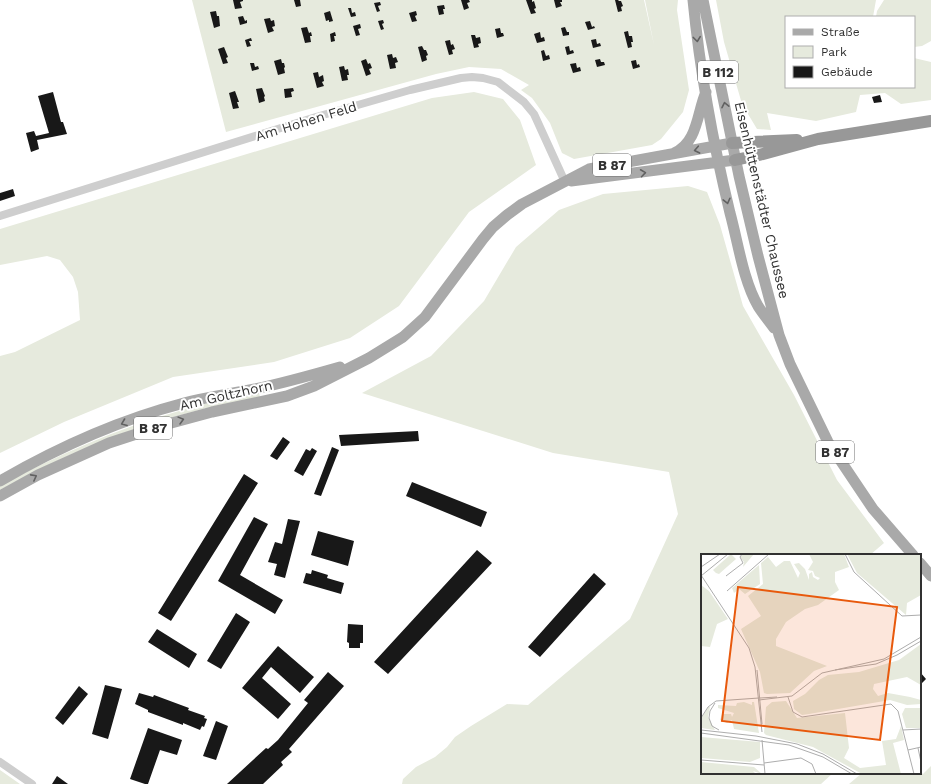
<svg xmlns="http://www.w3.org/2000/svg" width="931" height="784" viewBox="0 0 931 784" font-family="'Work Sans',sans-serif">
<rect width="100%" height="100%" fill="#fff"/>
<!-- green -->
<path fill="#e6eadd" d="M192 0H644L654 45 645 0H678L677 10 689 90 683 112 661 139 652 145 574 159 562 153 550 123 532 98 521 90 529 85 501 69 469 67 436 74 226 132Z
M716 0H876L873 17H786V87H914V58L931 62V100L901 104 885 93 860 95 856 112 816 121 767 113 771 130 757 129 742 104 724 42Z
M884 0H931V41L922 46 914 47V17H876L877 11Z
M474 92 503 99 520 120 536 165 469 212 399 306 350 338 274 362 173 377 64 422 0 453V356L15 352 80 320 78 292 73 277 60 260 47 256 0 265V229L432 98Z
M688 186 707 192 720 225 743 306 794 395 837 480 884 543 870 555H702V773H833L821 784H402L403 779 416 767 435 757 447 747 455 737 471 726 507 704 528 705 630 619 678 514 669 472 553 453 362 393 431 356 484 301 516 247 559 210 603 194Z
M259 393 260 397C236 402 212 406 188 413 122 430 60 457 0 490V486C57 455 116 429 179 411 205 403 232 398 259 393Z
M931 766V784H849L862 773H920V771L923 774Z
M0 770 20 784H0Z"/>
<!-- building -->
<path fill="#181818" d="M233 0H243V1L240 2 242 8 235 9Z
M294 0H300L301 6 296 7Z
M461 0H469L470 2 467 3 469 8 464 10Z
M526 0H532V2L534 1 536 8 534 9 536 13 531 14Z
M554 0H562V2H560L562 6 556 8Z
M615 0H618L619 1H621L623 6 621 7 622 11 618 12Z
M380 2 381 5 378 6 380 11 377 12 374 3Z
M444 5 445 9H443L444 14 439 15 437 6Z
M348 8H351L352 13 355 12 356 16 351 17Z
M216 11 217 16H219L220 26 214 28 210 12Z
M330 11 333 21 329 22V20L326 21 324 13Z
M416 11 417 15 415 16 417 21 412 22 409 13Z
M243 16 245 21 247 20V23L240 25 238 17Z
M270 18 271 21 274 20 275 26 272 27 274 31 268 33 264 19Z
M383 20 384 23 382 24 384 29 381 30 378 21Z
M590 21 592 27 594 26 595 28 588 30 585 22Z
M360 24 361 28 358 29 360 35 356 36 353 26Z
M307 27 309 33 311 32 312 36H310L311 42 305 43 301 28Z
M565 27 567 32H569V35L563 36 561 28Z
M500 28 501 33H503L504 36 497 38 495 29Z
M628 31 629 36H632L633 42H631L632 47 628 48 624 32Z
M335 32 336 36H334L335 41 331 42 330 34Z
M540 32 541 38 544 37 545 41 537 43 534 34Z
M471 35H475L476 38 480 37 481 43 478 44 479 47 474 48Z
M251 38 252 41H249L251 46 247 47 245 40Z
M596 39 597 44 600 43 601 46 593 48 591 40Z
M450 40 451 45 453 44 455 49 452 50 453 54 449 55 445 41Z
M422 46 424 50H426L428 55 426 56 427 60 422 62 418 47Z
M569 46 570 51 573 50 574 53 567 55 565 47Z
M224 47 228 57 226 58 228 63 223 64 218 49Z
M544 50 546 56 549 55 550 59 543 61 541 51Z
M392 54 393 58 396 57 398 62 395 63 396 68 390 69 387 55Z
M281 59 282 63H284L285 67 284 68 285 73 278 75 274 61Z
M366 59 368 64 370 63 372 68 369 69 371 74 366 76 361 61Z
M600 59 601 62H604L605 65 597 67 595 60Z
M636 60 637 65 639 64 640 67 633 69 631 61Z
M250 63H254L255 67 258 66 259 69 252 71Z
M576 63 577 68 580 67 581 71 573 73 570 64Z
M344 66 345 70 348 69 349 75H347L348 80 342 81 339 67Z
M318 72 319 77 323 75 324 81 322 82 324 86 317 88 313 73Z
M262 88 265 96 264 97 265 101 259 103 256 89Z
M293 88 294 91 291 92 292 97 285 98 284 89Z
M235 91 239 102H237L239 108 233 109 229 93Z
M53 92 61 122H63L67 134 37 140 39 149 31 152 26 133 34 131 36 136 49 133 38 96Z
M880 95 882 102 874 103 872 97Z
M13 189 15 196 0 201V193Z
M418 431 419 441 341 446 339 435Z
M283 437 290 442 277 460 270 456Z
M332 447 339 450 321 496 314 494Z
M312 448 317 451 303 476 294 471 306 449 310 451Z
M244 474 258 483 171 621 158 613Z
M412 482 487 512 481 527 406 496Z
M254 517 268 524 240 575 283 600 275 614 218 581Z
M288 519 300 521 285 578 274 575 277 564 268 562 275 542 282 544Z
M318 531 354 541 348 566 311 555Z
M477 550 492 563 388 674 374 662Z
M312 570 328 575 327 578 344 583 341 594 303 583 306 573 311 574Z
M594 573 606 584 540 657 528 647Z
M236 613 250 622 221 669 207 661Z
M348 624 363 625V643H360V648H349V643L347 642Z
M157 629 197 654 189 668 148 642Z
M278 646 314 677 300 693 271 667 262 678 291 704 278 719 242 688Z
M328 672 344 686 289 749 292 752 281 762 283 765 263 784H227L266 748 268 749 278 740 308 703 304 700Z
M920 672 926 679 920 685Z
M105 685 122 689 108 739 92 734Z
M79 686 88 694 63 725 55 718Z
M139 693 153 697 154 695 189 708 188 710 205 716 204 718 207 719 204 727 202 726 200 730 183 723V725L148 712V710L135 704Z
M216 721 228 726 216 760 203 756Z
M148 728 182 740 177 755 160 750 148 784H145L130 779Z
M57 776 68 784H52Z"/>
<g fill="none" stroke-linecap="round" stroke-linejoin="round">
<!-- minor -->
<path stroke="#cecece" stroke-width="8" d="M0 216 316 117 410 90 461 78 472 77 483 78 498 82 524 102 534 114 565 182
M0 762 32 784"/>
<!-- major -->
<path stroke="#a9a9a9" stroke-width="11" d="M693 0C700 72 713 143 730 213 738 242 743 280 758 306 763 314 769 321 774 328
M703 0 739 176 758 256 779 335 790 364 828 442 873 509 913 555
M674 153C698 143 697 112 706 92
M571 181 735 160
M0 481C57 448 119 420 184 403 207 397 231 394 255 389 284 383 312 375 340 367
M0 496 38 475 109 443 164 425 212 412 287 396 314 386 369 358 403 337 425 317 483 239 493 227 507 215 522 204 589 169 732 143
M920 563 931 576"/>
<!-- highway -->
<path stroke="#989898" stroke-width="12" d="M732 143 797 140
M735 160 759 155 818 139 931 121"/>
</g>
<!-- one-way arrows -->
<defs><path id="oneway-chevron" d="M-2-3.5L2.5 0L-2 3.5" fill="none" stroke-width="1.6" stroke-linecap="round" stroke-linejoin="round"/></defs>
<g stroke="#616161">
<use href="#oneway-chevron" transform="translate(697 39) rotate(83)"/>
<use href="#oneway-chevron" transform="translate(725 105) rotate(-102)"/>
<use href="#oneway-chevron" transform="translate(697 150) rotate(169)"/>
<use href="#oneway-chevron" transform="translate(643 173) rotate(-8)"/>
<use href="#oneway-chevron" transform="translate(727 201) rotate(76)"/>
<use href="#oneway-chevron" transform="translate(181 420) rotate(-15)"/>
<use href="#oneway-chevron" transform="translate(124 423) rotate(159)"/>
<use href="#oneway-chevron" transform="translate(34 477) rotate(-28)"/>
</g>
<g text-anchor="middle" stroke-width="4" stroke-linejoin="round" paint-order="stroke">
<!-- shield labels -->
<g fill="#fff" stroke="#6f6f6f" stroke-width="1">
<rect x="698" y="61" width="40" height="22" rx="3"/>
<rect x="593" y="154" width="38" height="22" rx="3"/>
<rect x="134" y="417" width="38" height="22" rx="3"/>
<rect x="816" y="441" width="38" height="22" rx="3"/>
</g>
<g font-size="13" font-weight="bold" fill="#313131">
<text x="718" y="77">B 112</text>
<text x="612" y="170">B 87</text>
<text x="153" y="433">B 87</text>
<text x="835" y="457">B 87</text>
</g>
<!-- street labels -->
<g font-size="14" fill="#313131" stroke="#fff">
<text transform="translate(306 121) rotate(-17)" y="5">Am Hohen Feld</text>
<text transform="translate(762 200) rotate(77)" y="5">Eisenhüttenstädter Chaussee</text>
<text transform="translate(226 395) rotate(-13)" y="5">Am Goltzhorn</text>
</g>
</g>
<!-- overview -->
<g transform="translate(701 554)">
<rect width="220" height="220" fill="#fff"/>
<path d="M30 0 35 5 18 20 15 19 12 16ZM42 0H53L42 13 43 8 39 3ZM108 0H143L148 13 134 18V28L138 36 117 51 104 55 85 68 75 85V92L126 112 113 117 89 139 66 140 63 139 59 118 40 75 60 62 47 42 62 30 60 9 67 3 75 13 83 7H89L97 24 99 19 93 10 98 9 104 15 108 26V20L111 18 112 23 117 26 119 24 114 22 112 17 107 16 112 8ZM146 0H220V41L206 49 205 61 156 19ZM58 11 59 30 44 40 38 35 33 39 31 34ZM0 31 8 37 27 65 16 70 9 93 0 92ZM220 90V131L206 123 173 130 172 135 177 142 187 139 209 143 220 146V150L206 151 189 146 108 160 101 161 93 155 92 147 104 140 118 126 127 121 158 118 198 106ZM85 147 96 164 144 159 148 194 143 204 159 214 185 211 181 187 195 185 200 172 203 186 192 189 200 220H161L112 193 65 181 63 179 65 153 71 148ZM43 148 51 151V148H53L58 179 33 175 31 166 26 169 19 166 21 160H30L31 163 33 159 17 154V151L35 152 36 149ZM7 153H9L7 163 14 176 0 174V165ZM204 154H220V174H205L201 160ZM0 183 59 188V204L49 208 0 204ZM0 208 53 213 61 220 52 217 55 220H0Z" fill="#e6eadd"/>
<path fill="none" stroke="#adadad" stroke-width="1" d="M144 0 153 18 201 62 220 61M0 13 19 0M0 21 48 94 54 113 61 178M0 22 27 0M25 22 42 9 39 3 41 0M26 37 68 0M56 116 61 170M134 116 175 110 196 101 220 87M87 143 92 158 101 163 190 150 197 157 213 220M59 144 76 143M58 146 91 142 121 119 183 105 220 83M14 149 9 157 8 164 11 172 18 176M0 164 7 153 15 147 58 144M0 176 55 182 96 190 122 200 156 220M202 176 220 175M0 179 88 191 122 203 151 220M61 186 64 220M217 194 220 208M207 196 220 193M0 206 63 211M63 209 100 204 111 210 115 220"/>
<path fill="#e8590c" fill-opacity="0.15" stroke="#e8590c" stroke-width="2" d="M37 33 196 53 179 186 21 167Z"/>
<rect width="220" height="220" fill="none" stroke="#313131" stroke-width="2"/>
</g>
<!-- legend -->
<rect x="785" y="16" width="130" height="72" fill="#ffffff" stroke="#adadad"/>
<rect x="793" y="29" width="20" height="6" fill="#a9a9a9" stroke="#adadad"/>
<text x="821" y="36" font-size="12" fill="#313131">Straße</text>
<rect x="793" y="46" width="20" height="12" fill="#e6eadd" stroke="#adadad"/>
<text x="821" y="56" font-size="12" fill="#313131">Park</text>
<rect x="793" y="66" width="20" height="12" fill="#181818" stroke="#adadad"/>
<text x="821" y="76" font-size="12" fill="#313131">Gebäude</text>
</svg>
